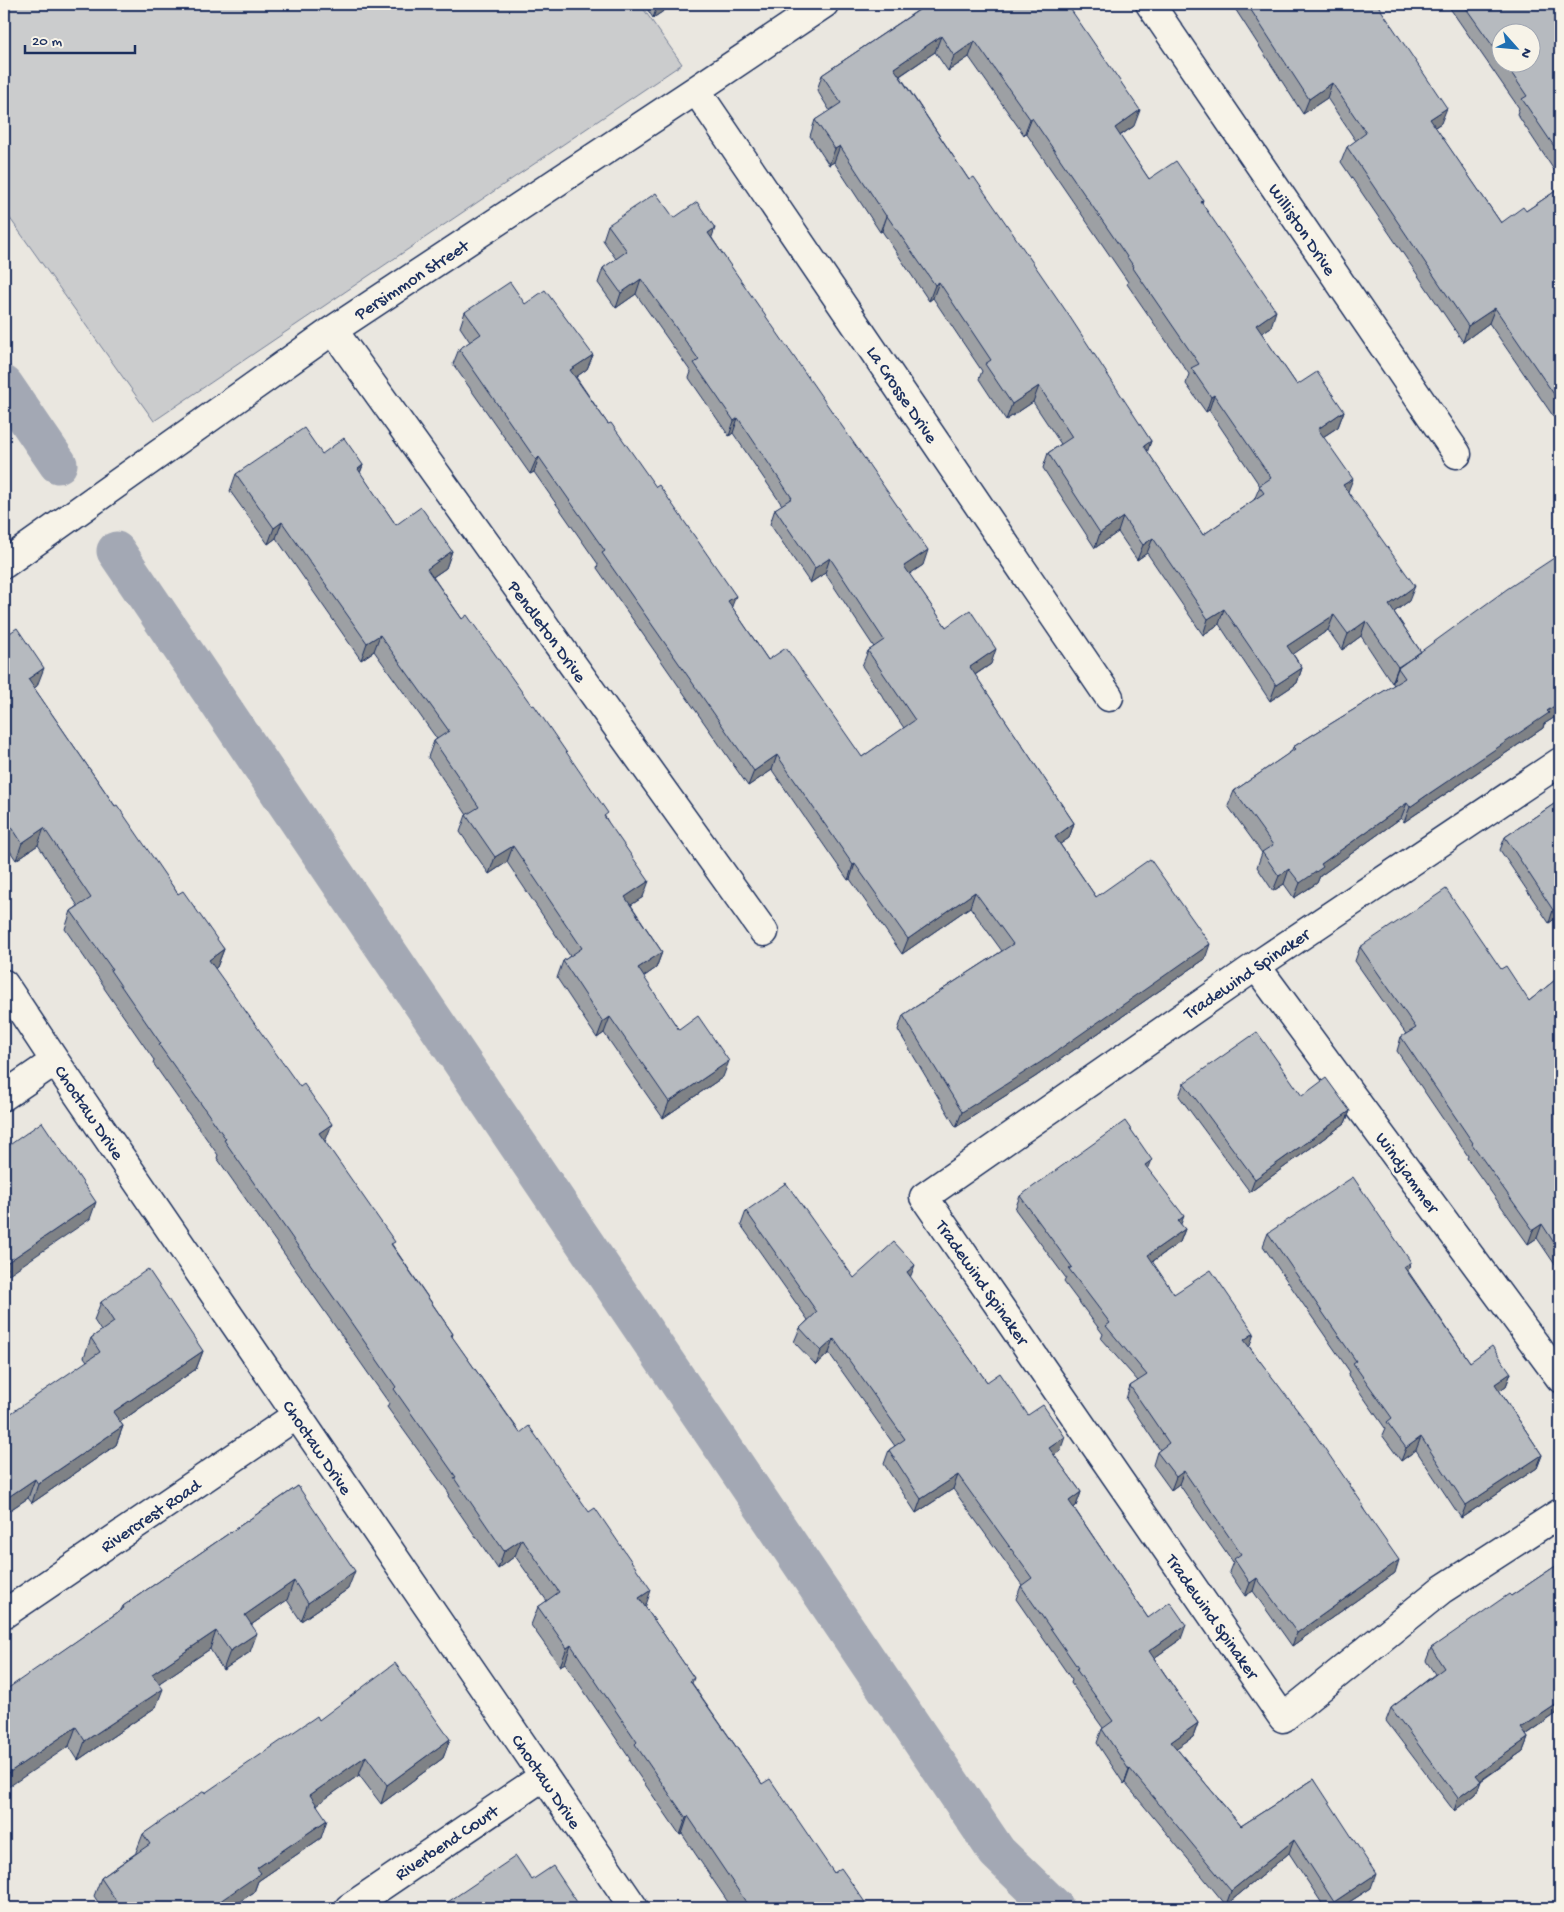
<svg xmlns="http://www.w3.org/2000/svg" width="1564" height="1912" viewBox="0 0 1564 1912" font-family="'Gochi Hand',sans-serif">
<rect width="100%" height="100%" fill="#eae7e0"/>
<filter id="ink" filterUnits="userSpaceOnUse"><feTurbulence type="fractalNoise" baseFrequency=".02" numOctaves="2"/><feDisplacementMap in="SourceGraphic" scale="10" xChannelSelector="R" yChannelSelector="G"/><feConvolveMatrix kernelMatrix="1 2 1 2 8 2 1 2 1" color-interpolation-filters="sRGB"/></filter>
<g filter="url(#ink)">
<!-- green -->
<path fill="#cbcccd" stroke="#737e96" d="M4 4H640L682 64 154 421 4 210Z"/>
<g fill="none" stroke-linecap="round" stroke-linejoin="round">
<!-- canal -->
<path stroke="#a3a8b4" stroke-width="39" d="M4 385 58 464
M116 551 997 1852 1055 1908"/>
<!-- minor casing -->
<g stroke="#1b2f5e" stroke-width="31">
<path id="minor" d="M1150 4 1457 454
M696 90 1109 697
M333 330 764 932
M4 564 333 330 696 90 824 4
M1560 762 1256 966 924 1197 1283 1718 1441 1590 1560 1513
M1256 966 1560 1378
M4 984 55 1061 634 1908
M4 1096 55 1061
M4 1614 297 1415
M349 1908 544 1776"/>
</g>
<!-- minor -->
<use href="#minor" stroke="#f7f3e8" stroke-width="28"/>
</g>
<!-- wall -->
<path fill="#9da0a4" stroke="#1b2f5e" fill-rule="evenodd" d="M644 4H674L653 18Z
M1232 4H1377L1441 123 1435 127 1501 223 1526 211 1560 188V426L1489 323 1463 342 1341 162 1347 147 1356 141 1327 98 1303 114Z
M1447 4H1560V179L1517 114 1519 108ZM1502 32 1532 62H1502Z
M920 5 1134 126 1120 136 1149 179 1203 200 1202 203 1271 327 1261 333 1297 385 1344 411 1338 427 1323 437 1348 492 1409 601 1394 612 1421 652 1558 556 1560 549V714L1544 724 1543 728 1425 808 1404 822 1401 818 1320 876 1317 883 1294 898 1284 884 1273 891 1257 867 1262 853 1228 806 1234 791 1291 752 1293 747 1394 685 1393 684V682L1392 683 1361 636 1342 650 1328 630 1293 654 1302 668 1297 683 1270 701 1219 624 1203 635 1147 553 1137 560 1118 532 1095 548 1043 468 1048 453 1061 444 1033 402 1006 420 979 379 982 371 933 298 929 301 882 231 880 232 834 162 829 165 810 136 815 120 830 111 817 90 822 75 917 11ZM935 52 948 71 969 57 1024 135 1026 133 1128 282 1127 284 1189 374 1186 384 1206 412 1209 410 1260 486 1254 500 1203 535 1147 451 1151 441 969 180 900 76Z
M674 218 712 238 923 565 909 574 946 627 991 664 975 675 1074 823 1069 838 1060 844 1096 897 1205 959 1035 1077 956 1127 898 1030 903 1015 1002 951 970 907 902 954 850 879 848 880 772 770 748 786 597 568 598 564 534 472 530 474 453 364 459 349 470 342 460 327 465 312 525 304 593 355 587 369 576 377 768 660 862 757 904 728 862 666 868 651 874 647 825 573 810 583 770 524 775 509 782 505 733 433 729 436 689 378 691 372 636 294 616 308 598 283 603 268 616 259 603 240 608 225Z
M322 454 363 465 360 473 396 525 452 551 446 568 433 577 462 619 606 818 643 897 631 905 662 952 656 968 643 977 679 1030 723 1077 663 1118 604 1033 597 1038 557 978 563 961 570 956 507 862 489 874 460 832 466 815H467L428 757 434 741 437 739 374 651 361 660 276 538 268 544 230 491 236 474Z
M4 637 37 686 34 688 115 806 178 894 224 949 217 967 215 969 325 1142 393 1246 453 1334 452 1337 645 1607 694 1678 692 1683 762 1784 834 1873 869 1908H732L682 1834 680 1835 629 1761 630 1759 565 1663 560 1666 531 1625 538 1607 547 1601 515 1556 498 1569 448 1496 449 1493 387 1407 389 1403 217 1158 218 1155 153 1063 154 1060 104 988V986L65 929 71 911 78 906 38 845 16 860 4 842Z
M1560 800V915L1549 923 1500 850 1505 837Z
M1360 947 1501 969 1529 1001 1560 976V1272L1537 1238 1528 1244 1467 1158 1468 1156 1397 1051 1401 1037 1406 1034 1355 961Z
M1184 1083 1350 1111 1345 1123 1250 1192 1179 1096Z
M1148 1170 1181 1225 1185 1229 1180 1242 1152 1262 1174 1294 1254 1333 1249 1346 1363 1508 1395 1573 1292 1646 1253 1591 1245 1596 1229 1572 1233 1562 1179 1484 1171 1490 1153 1465 1157 1452 1160 1450 1126 1399 1130 1386 1138 1381 1101 1339 1103 1334 1064 1282 1066 1278 1015 1209 1020 1196Z
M746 1211 854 1278 910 1277 987 1382 1028 1415 1060 1451 1054 1455 1081 1492 1076 1506 1074 1508 1148 1618 1181 1639 1154 1658 1198 1723 1193 1737 1176 1748 1241 1826 1314 1779 1371 1888 1340 1908H1325L1289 1853 1226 1905 1125 1783 1124 1784 1097 1743 1102 1729 1103 1728 1071 1683 1072 1680 1016 1599 1021 1586 1022 1585 953 1489 916 1513 884 1464 889 1450 895 1446 829 1353 816 1365 794 1342 800 1328 808 1320 741 1225Z
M1268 1233 1411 1262 1408 1271 1470 1362 1511 1373 1506 1386 1499 1390 1542 1455 1537 1468 1461 1518 1416 1450 1401 1461 1382 1435 1385 1428 1348 1375 1350 1372 1263 1246Z
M101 1302 203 1351 196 1369 120 1422 123 1426 116 1445 32 1503 28 1498 4 1514 87 1361 84 1357 91 1338 101 1331 94 1320Z
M298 1486 348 1589 301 1621 287 1600 251 1625 250 1652 223 1670 210 1649 159 1683 156 1707 78 1760 69 1746 41 1666 121 1610 123 1606Z
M1560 1563V1711L1526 1735 1528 1738 1523 1751 1481 1781 1476 1794 1454 1811 1386 1721 1391 1708 1435 1674 1426 1661 1431 1648 1511 1596Z
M319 1720 450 1739 443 1758 381 1804 359 1775 317 1804 321 1838 258 1881 254 1892 230 1908H102L94 1896 101 1878 136 1853V1852L143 1834Z"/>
<!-- shaded-wall -->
<path fill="#7f8286" stroke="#1b2f5e" d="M658 4H674L653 18Z
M941 36 935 52 889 83 894 68Z
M975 41 969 57 948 71 954 56Z
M1332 83 1327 98 1303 114 1309 99Z
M1447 108 1441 123 1424 134 1430 119Z
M1140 110 1134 126 1109 143 1115 128Z
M1032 118 1026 133 1024 135 1030 119Z
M840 146 834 162 829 165 835 149Z
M886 216H887L882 231 880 232Z
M715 228 710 243 708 233Z
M641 279 636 294 616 308 621 293Z
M939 282 933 298 929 301 935 285Z
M1495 308 1489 323 1463 342 1468 326Z
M1276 311 1271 327 1250 341 1256 325Z
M593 355 587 369 565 385 570 370Z
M1039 386 1033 402 1006 420 1012 404Z
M1214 395 1209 410 1206 412 1211 397Z
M1344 411 1338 427 1312 444 1318 429Z
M738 418 733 433 729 436 734 421Z
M1151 441 1146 456 1144 446Z
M539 457 534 472 530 474 536 460Z
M363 465 357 481 358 469Z
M1353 479 1347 494 1343 485Z
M1123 517 1118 532 1095 548 1100 533Z
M282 522 276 538 268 544 274 528Z
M1153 538 1147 553 1137 560 1143 545Z
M928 550 923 565 899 581 904 566Z
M452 551 446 568 421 585 427 569Z
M830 558 825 573 810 583 815 568Z
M1415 586 1409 601 1383 620 1389 605Z
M736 596 730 611 728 601Z
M1224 609 1219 624 1203 635 1208 619Z
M1334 615 1328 630 1282 662 1287 646Z
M1366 621 1361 636 1342 650 1348 634Z
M380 635 374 651 361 660 367 643Z
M996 649 991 664 964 682 970 667Z
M1421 652 1398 668 1393 682 1392 683 1398 667Z
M44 668 37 686 22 696 28 679Z
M1302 668 1297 683 1270 701 1276 685Z
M1560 702V714L1544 724 1543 728 1404 822 1410 807Z
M777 755 772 770 748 786 754 771Z
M1407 803 1401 818 1320 876 1317 883 1294 898 1300 883 1321 864Z
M1074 823 1069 838 1049 852 1055 837Z
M44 828 38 845 16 860 22 843Z
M513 846 507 862 489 874 495 857Z
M855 864 850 879 848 880 853 865Z
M1289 869 1284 884 1273 891 1279 876Z
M649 881 643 897 619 913 625 897Z
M975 892 970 907 902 954 908 939Z
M1560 906V915L1549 923 1553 910Z
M1210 944 1205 959 1035 1077 956 1127 962 1112Z
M224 949 217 967 203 977 209 960Z
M662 952 656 968 632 985 638 968Z
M610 1017 604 1033 597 1038 603 1022Z
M729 1061 723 1077 663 1118 669 1102Z
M1350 1111 1345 1123 1250 1192 1255 1179Z
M332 1124 325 1142 312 1151 319 1133Z
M1152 1160 1147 1172 1145 1165Z
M96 1202 90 1219 6 1276 4 1281V1266L5 1264Z
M1184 1216 1179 1229 1178 1221Z
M1542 1224 1537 1238 1528 1244 1533 1230Z
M1185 1229 1180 1242 1143 1268 1148 1255Z
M1411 1262 1407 1274 1404 1267Z
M915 1265 910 1278 907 1272Z
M1254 1333 1250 1346 1239 1353 1244 1340Z
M834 1339 829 1353 816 1365 821 1351Z
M203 1351 196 1369 107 1431 113 1412Z
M1511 1373 1506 1386 1491 1396 1495 1384Z
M123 1426 116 1445 32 1503 38 1484Z
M1065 1437 1060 1451 1044 1462 1049 1448Z
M1421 1437 1416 1450 1401 1461 1406 1448Z
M1542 1455 1537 1468 1461 1518 1466 1505Z
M1184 1471 1179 1484 1171 1490 1176 1477Z
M958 1475 953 1489 916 1513 921 1499Z
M35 1479 28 1498 4 1514V1500Z
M1081 1492 1076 1506 1064 1515 1069 1501Z
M522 1539 515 1556 498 1569 504 1551Z
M1399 1560 1395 1573 1292 1646 1297 1633Z
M355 1571 348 1589 301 1621 308 1603Z
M1257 1578 1253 1591 1245 1596 1250 1583Z
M294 1581 287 1600 238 1634 245 1615Z
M651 1590 645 1608 639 1598Z
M1186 1625 1181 1639 1144 1665 1149 1651Z
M216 1631 210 1649 146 1692 152 1674Z
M257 1633 250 1652 223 1670 230 1651Z
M571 1645 565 1663 560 1666 567 1648Z
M163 1689 156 1707 78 1760 85 1741Z
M1560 1702V1711L1517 1741 1521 1728Z
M1198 1723 1193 1737 1166 1755 1171 1742Z
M76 1727 69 1746 4 1790V1776Z
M1528 1738 1523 1751 1471 1787 1476 1775Z
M450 1739 443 1758 381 1804 387 1785Z
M366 1756 359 1775 304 1814 310 1795Z
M1130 1769 1125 1783 1124 1784 1129 1770Z
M1481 1781 1476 1794 1454 1811 1458 1798Z
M688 1816 682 1834 680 1835 686 1818Z
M327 1820 321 1838 258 1881 254 1892 230 1908H210L257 1868Z
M1294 1840 1289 1853 1226 1905 1231 1891Z
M1376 1874 1371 1888 1340 1908H1332L1334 1902Z"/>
<!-- building -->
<path fill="#b6babf" stroke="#1b2f5e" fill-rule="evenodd" d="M921 4H1067L1140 110 1115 128 1149 179 1176 161 1203 200 1201 202 1276 311 1256 325 1297 385 1317 372 1344 411 1318 429 1353 479 1343 485 1415 586 1389 605 1421 652 1398 667 1366 621 1348 634 1334 615 1287 646 1302 668 1276 685 1224 609 1208 619 1153 538 1143 545 1123 517 1100 533 1048 453 1072 437 1039 386 1012 404 985 364 991 360 939 282 935 285 887 216H886L840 146 835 149 815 120 841 103 822 75 922 8 920 5ZM941 36 954 56 975 41 1030 119 1032 118 1134 267 1133 268 1199 364 1191 368 1211 397 1214 395 1271 478 1259 486 1264 493 1203 535 1144 446 1151 441 1066 311 974 177 969 180 894 68Z
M1247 4H1377L1447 108 1430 119 1501 223 1523 207 1526 211 1560 188V403L1495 308 1468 326 1347 147 1366 133 1332 83 1309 99Z
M1463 4H1560V155L1522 99 1527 96 1504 62H1532V32H1502V59Z
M656 193 674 218 697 202 715 228 708 233 928 550 904 566 946 627 970 610 996 649 970 667 1074 823 1055 837 1096 897 1150 859 1210 944 1041 1062 962 1112 903 1015 1013 944 975 892 908 939 855 864 853 865 777 755 754 771 602 553 605 551 539 457 536 460 459 349 481 334 465 312 510 282 525 304 545 290 593 355 570 370 608 424 611 423 656 487 659 485 736 596 728 601 768 660 786 648 862 757 915 720 868 651 884 640 830 558 815 568 775 509 792 498 738 418 734 421 694 363 699 360 641 279 621 293 603 268 627 251 608 225Z
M304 428 322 454 344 438 363 465 358 469 396 525 421 507 452 551 427 569 462 619 467 615 532 706 534 705 608 813 604 816 649 881 625 897 662 952 638 968 679 1030 698 1016 729 1061 669 1102 610 1017 603 1022 563 961 582 948 513 846 495 857 466 815 479 807 434 741 449 731 380 635 367 643 282 522 274 528 236 474Z
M1560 554V702L1547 711 1549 713 1430 793 1410 807 1407 803 1321 864 1323 867 1300 883 1289 869 1279 876 1262 852 1273 845 1234 791 1295 749 1293 747 1405 678 1398 668 1507 589Z
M17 628 44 668 28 679 115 806 117 805 178 894 183 891 224 949 209 960 300 1087 304 1084 332 1124 319 1133 395 1242 391 1244 453 1334 451 1335 520 1433 529 1426 589 1512 595 1508 651 1590 639 1598 694 1678 690 1681 762 1784 770 1779 834 1873 841 1868 869 1908H750L688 1816 686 1818 635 1744 637 1742 571 1645 567 1648 538 1607 559 1592 522 1539 504 1551 454 1478 456 1477 394 1389 396 1387 224 1140 226 1139 159 1045 161 1044 110 970 112 969 71 911 91 898 44 828 22 843 4 815V637Z
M1560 800V906L1553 910 1505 837Z
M1446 889 1501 969 1506 966 1529 1001 1560 976V1252L1542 1224 1533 1230 1472 1144 1473 1143 1401 1037 1416 1028 1360 947Z
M1257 1032 1302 1096 1326 1078 1350 1111 1255 1179 1184 1083Z
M1125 1121 1152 1160 1145 1165 1184 1216 1178 1221 1185 1229 1148 1255 1174 1294 1211 1270 1254 1333 1244 1340 1310 1427 1364 1506 1362 1507 1399 1560 1297 1633 1257 1578 1250 1583 1234 1559 1241 1554 1184 1471 1176 1477 1157 1452 1169 1443 1130 1386 1147 1375 1106 1326 1110 1323 1069 1269 1072 1267 1020 1196Z
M42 1122 96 1202 5 1264 8 1269 4 1272V1149Z
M1353 1177 1411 1262 1404 1267 1470 1362 1492 1346 1511 1373 1495 1384 1542 1455 1466 1505 1421 1437 1406 1448 1387 1422 1392 1418 1353 1363 1356 1361 1268 1233Z
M786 1183 854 1278 894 1242 915 1265 907 1272 987 1382 1000 1373 1028 1415 1043 1405 1065 1437 1049 1448 1081 1492 1069 1501 1148 1618 1170 1602 1186 1625 1149 1651 1198 1723 1171 1742 1241 1826 1314 1779 1376 1874 1334 1902 1294 1840 1231 1891 1130 1769 1129 1770 1102 1729 1113 1721 1076 1669 1078 1668 1021 1586 1032 1578 958 1475 921 1499 889 1450 905 1439 834 1339 821 1351 800 1328 817 1312 746 1211Z
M148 1269 203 1351 113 1412 123 1426 38 1484 35 1479 4 1500V1418L100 1352 91 1338 114 1322 101 1302Z
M298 1486 355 1571 308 1603 294 1581 245 1615 257 1633 230 1651 216 1631 152 1674 163 1689 85 1741 76 1727 4 1776V1691L124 1608 123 1606Z
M1560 1563V1702L1521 1728 1528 1738 1476 1775 1481 1781 1458 1798 1391 1708 1444 1668 1431 1648 1509 1594 1511 1596Z
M395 1663 450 1739 387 1785 366 1756 310 1795 327 1820 257 1868 261 1873 210 1908H107L117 1902 101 1878 150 1844 143 1834 204 1791 205 1793 317 1716 319 1720Z
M516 1856 532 1880 553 1866 581 1908H439Z"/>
</g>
<g text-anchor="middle" stroke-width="5" stroke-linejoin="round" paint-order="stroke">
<!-- street labels -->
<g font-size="18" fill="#1b2f5e" stroke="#f7f3e8">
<text transform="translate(1303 229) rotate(56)" y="6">Williston Drive</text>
<text transform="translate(411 279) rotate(-33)" y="6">Persimmon Street</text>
<text transform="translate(903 394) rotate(56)" y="6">La Crosse Drive</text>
<text transform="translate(548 631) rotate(54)" y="6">Pendleton Drive</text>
<text transform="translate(1246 973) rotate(-34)" y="6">Tradewind Spinaker</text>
<text transform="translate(90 1112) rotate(56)" y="6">Choctaw Drive</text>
<text transform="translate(1408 1172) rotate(54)" y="6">Windjammer</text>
<text transform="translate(983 1282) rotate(55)" y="6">Tradewind Spinaker</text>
<text transform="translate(318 1447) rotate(56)" y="6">Choctaw Drive</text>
<text transform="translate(150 1515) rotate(-34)" y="6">Rivercrest Road</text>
<text transform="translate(1213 1616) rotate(55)" y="6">Tradewind Spinaker</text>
<text transform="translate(547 1781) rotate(56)" y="6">Choctaw Drive</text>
<text transform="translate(446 1842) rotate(-34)" y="6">Riverbend Court</text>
</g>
</g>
<!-- margin -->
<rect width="1564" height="1912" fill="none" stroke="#f7f3e8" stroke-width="20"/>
<rect x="10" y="10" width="1544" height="1892" fill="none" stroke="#1b2f5e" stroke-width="2" filter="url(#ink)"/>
<!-- north arrow -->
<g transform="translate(1516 48) rotate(117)"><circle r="24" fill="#f7f3e8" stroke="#9fa5b1"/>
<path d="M0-4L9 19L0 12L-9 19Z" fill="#1f6fb2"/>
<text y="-8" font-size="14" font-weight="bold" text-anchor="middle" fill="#1b2f5e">N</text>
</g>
<!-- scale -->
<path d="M25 45v8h110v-8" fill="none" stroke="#1b2f5e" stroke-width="2.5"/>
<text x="32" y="45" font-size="15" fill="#1b2f5e" stroke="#f7f3e8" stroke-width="4" paint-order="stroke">20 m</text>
</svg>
